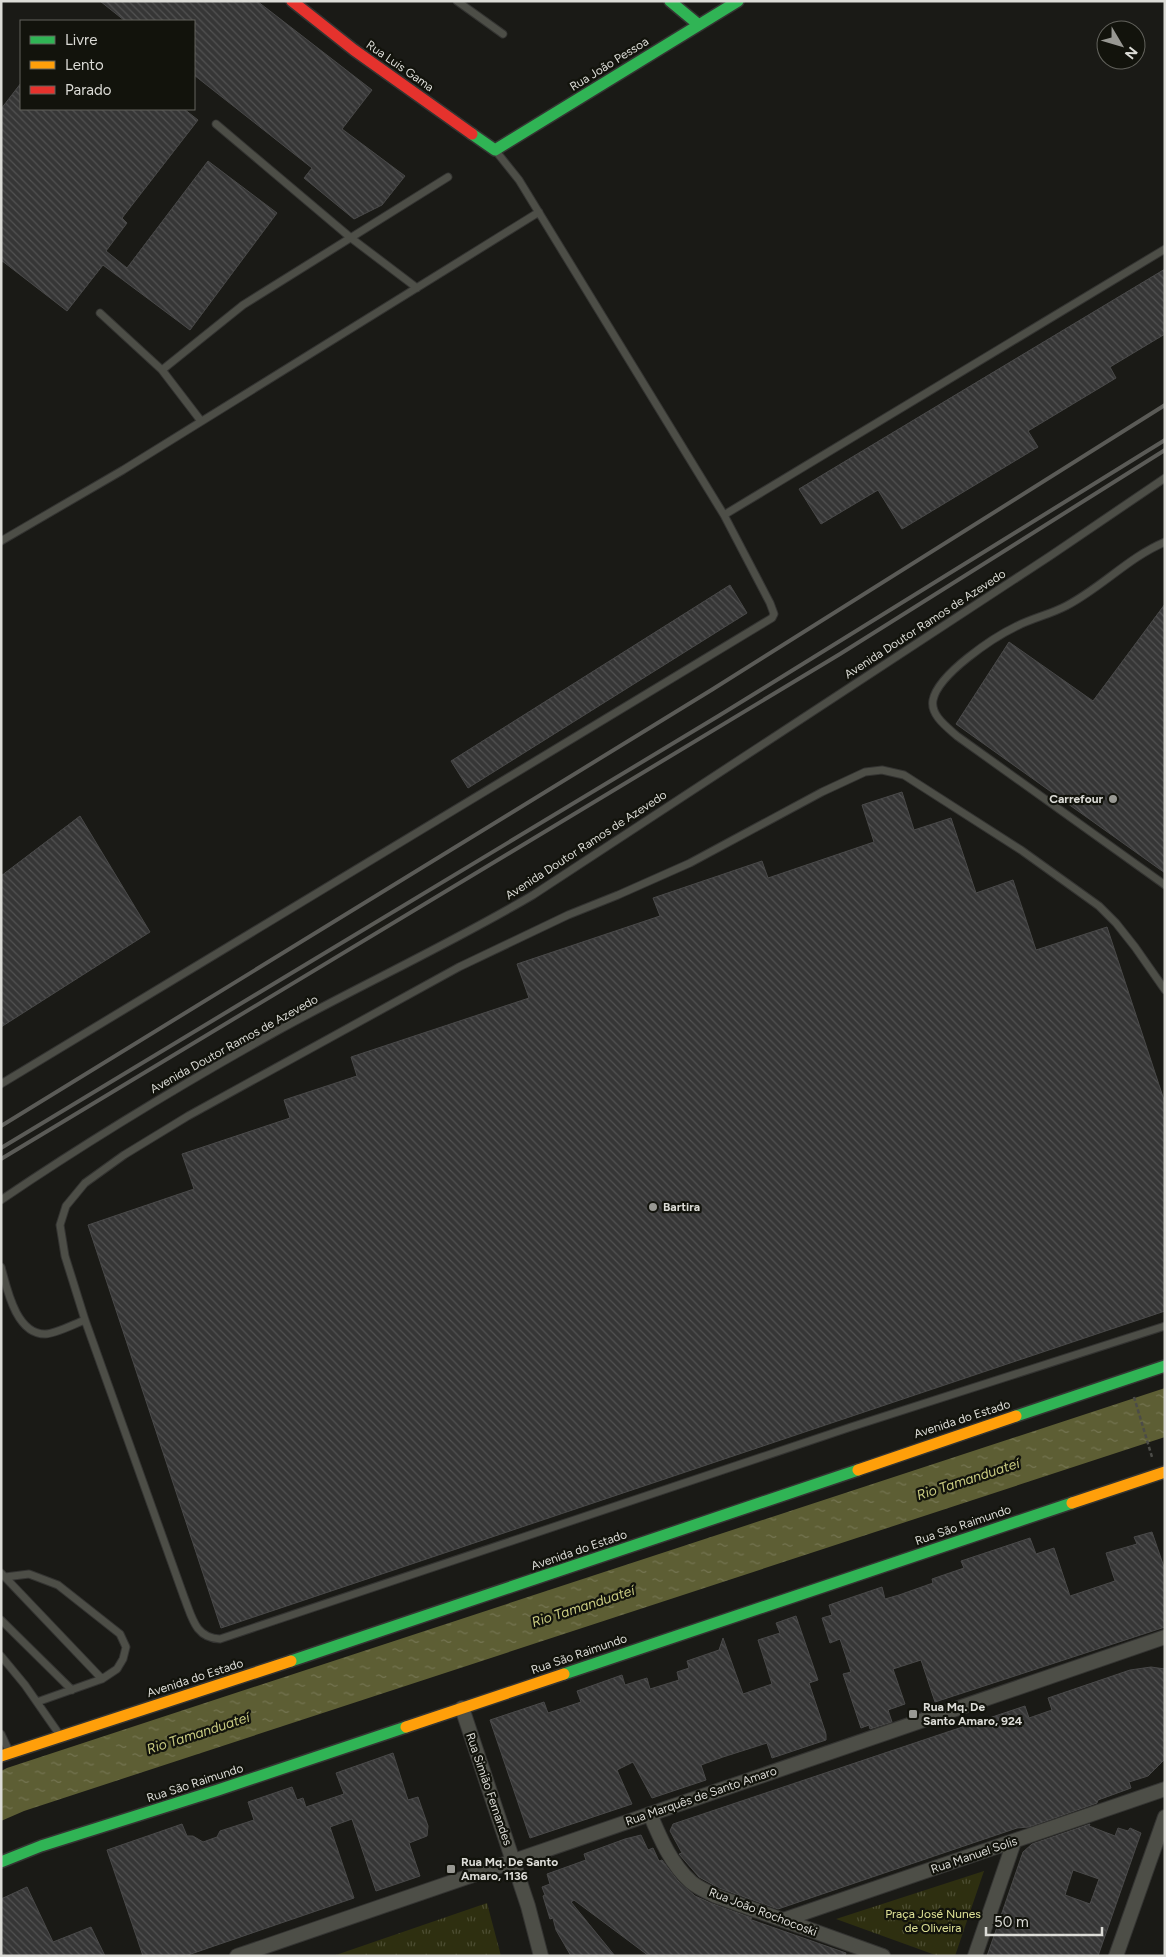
<svg xmlns="http://www.w3.org/2000/svg" width="1166" height="1957" viewBox="0 0 1166 1957" font-family="Figtree,sans-serif">
<defs>
<pattern id="park-tufts" width="24" height="20" patternUnits="userSpaceOnUse" patternTransform="scale(1.25)"><rect width="24" height="20" fill="#2e2f10"/><path d="M3 7l-1-3M5 7V3M7 7l1-3M15 17l-1-3M17 17v-4M19 17l1-3" fill="none" stroke="#4c4d32"/></pattern>
<pattern id="water-ripples" width="26" height="14" patternUnits="userSpaceOnUse" patternTransform="scale(1.25)"><rect width="26" height="14" fill="#5d5e34"/><path d="M2 4q2-2 4 0t4 0M15 11q2-2 4 0t4 0" fill="none" stroke="#747451"/></pattern>
<pattern id="building-back-hatch" width="6" height="6" patternUnits="userSpaceOnUse" patternTransform="scale(1.25)"><rect width="6" height="6" fill="#363636"/><path d="M-1 5l2 2M0 0l6 6M5-1l2 2" fill="none" stroke="#525252"/></pattern>
</defs>
<rect width="100%" height="100%" fill="#1a1a16"/>
<!-- park -->
<path fill="url(#park-tufts)" d="M984 1871 955 1956H938L836 1919Z
M487 1903 501 1956H333Z"/>
<!-- water -->
<path fill="url(#water-ripples)" d="M1165 1388V1437L24 1811 1 1821V1771L7 1768Z"/>
<!-- building -->
<path fill="url(#building-back-hatch)" stroke="#494949" fill-rule="evenodd" d="M100 1H257L372 90 342 129 405 176 382 205 354 219 304 178 312 168 194 75V21H125Z
M21 83V109H184L198 120 122 218 127 223 106 251 127 268 208 161 277 213 190 330 103 265 67 311 1 260V109Z
M1165 269V334L1110 367 1116 378 1028 431 1038 447 902 529 878 490 821 524 799 489Z
M730 585 747 613 468 788 451 761Z
M1165 604V873L956 724 1009 642 1093 701Z
M902 792 914 830 951 818 976 893 1013 880 1036 950 1107 927 1165 1103V1311L221 1628 88 1225 194 1189 182 1154 290 1118 284 1100 357 1076 351 1057 529 998 517 964 660 916 653 898 762 861 768 878 874 842 862 805Z
M80 816 150 932 1 1027V876Z
M1152 1532 1165 1570V1627L935 1702 921 1660 893 1669 905 1704 888 1710 892 1722 870 1729 869 1725 861 1728 843 1674 851 1672 840 1639 830 1643 822 1618 832 1615 829 1605 882 1587 885 1599 899 1595 933 1583 932 1579 964 1568 961 1561 1030 1538 1036 1554 1054 1548 1070 1596 1115 1581 1106 1553 1137 1544 1134 1537Z
M796 1616 818 1680 809 1683 826 1734V1740L772 1758 767 1743 723 1757 701 1765 706 1780 652 1798 633 1762 617 1770 632 1804 530 1838 490 1720 544 1702 548 1713 581 1702 577 1691 622 1675 625 1685 647 1678 650 1689 679 1680 677 1672 689 1668 687 1661 719 1650 723 1638 743 1694 772 1684 758 1640 780 1633 776 1623Z
M1151 1667 1165 1669V1759L1148 1776 1129 1782 1131 1788 1098 1800 1097 1803 1029 1827 1017 1828 778 1909 719 1888 699 1877 679 1854 682 1853 670 1831 673 1824 1025 1706 1029 1718 1052 1710 1048 1698 1130 1670Z
M393 1753 408 1800 418 1797 428 1826 427 1836 409 1843 420 1876 376 1891 352 1819 330 1827 354 1898 185 1956H143L107 1850 182 1824 187 1836H193L203 1842 217 1837 220 1831 254 1820 248 1802 292 1787 297 1800 303 1798 306 1807 344 1794 336 1773Z
M1090 1824 1089 1826 1115 1836 1118 1828 1128 1831 1130 1828 1141 1833 1098 1956H987L1023 1852 1032 1844ZM1073 1870 1099 1879 1090 1904 1065 1895Z
M641 1835 648 1850 653 1848 659 1861 662 1860 678 1881 695 1896 713 1904 752 1918 749 1919 846 1953 845 1956H649L574 1900 571 1902 615 1956H571L556 1930 553 1918 550 1919 543 1896 545 1895 542 1887 550 1884 547 1874 586 1860 584 1854 625 1839Z
M27 1887 53 1942 91 1927 105 1956H1V1899Z"/>
<g fill="none" stroke-linecap="round" stroke-linejoin="round">
<!-- lane casing -->
<g stroke="#343432" stroke-width="9">
<path id="lane" d="M457 1 503 34
M216 124 351 238 417 288
M100 313 162 370
M201 421 162 370 243 305 448 177
M724 515 1165 249
M1 541 123 470 539 212
M1165 542C1129 557 1101 588 1066 606 1051 614 1033 618 1017 626 994 637 938 674 933 700 930 715 947 727 957 736L1165 885
M1165 990 1135 947 1116 923 1099 906 1021 850 904 775 882 770 865 772 822 792 690 863 618 895 568 915 459 967 188 1116 124 1155 85 1183 66 1206 60 1225 65 1256 85 1320 184 1597C192 1617 195 1638 220 1639L851 1427 1165 1326
M1 1084 772 618 774 614 770 603 724 515 519 180 495 150
M1 1200C91 1139 184 1083 279 1030 363 984 450 944 533 895L1050 556 1165 478
M1 1267C7 1289 16 1334 45 1334 55 1334 74 1324 85 1320
M1 1573 102 1679
M5 1577 29 1574 58 1585 120 1634 126 1647 123 1659 117 1669 102 1679 37 1702
M1 1620 72 1690
M1 1656 25 1685 57 1731
M1 1734 8 1749"/>
</g>
<!-- street casing -->
<g stroke="#343432" stroke-width="16">
<path id="street" d="M462 1708 528 1906 541 1956
M650 1814C660 1838 671 1864 691 1882 698 1888 708 1892 716 1896L883 1956
M783 1920 1165 1789
M237 1956C547 1851 856 1743 1165 1637
M975 1956 1014 1842
M1116 1956 1165 1817"/>
</g>
<!-- fast casing -->
<g stroke="#343432" stroke-width="14">
<path id="fast" d="M670 1 699 25
M472 134 495 150 738 1
M1016 1416 1165 1366
M291 1661 858 1470
M564 1674 1072 1503
M1 1862 41 1846 218 1790 406 1727"/>
</g>
<!-- slow casing -->
<g stroke="#343432" stroke-width="14">
<path id="slow" d="M858 1470 1016 1416
M1072 1503 1165 1472
M406 1727 564 1674
M1 1756 291 1661"/>
</g>
<!-- jam casing -->
<g stroke="#343432" stroke-width="14">
<path id="jam" d="M292 1 354 50 472 134"/>
</g>
<!-- path -->
<path stroke="#4c4c48" stroke-width="2.5" stroke-dasharray="4 2.5" stroke-linecap="butt" d="M1134 1397 1152 1457"/>
<!-- lane -->
<use href="#lane" stroke="#4d4e47" stroke-width="7"/>
<!-- street -->
<use href="#street" stroke="#4d4e47" stroke-width="14"/>
<!-- fast -->
<use href="#fast" stroke="#30b455" stroke-width="11"/>
<!-- slow -->
<use href="#slow" stroke="#ff9f0a" stroke-width="11"/>
<!-- jam -->
<use href="#jam" stroke="#e5322d" stroke-width="11"/>
<!-- rail -->
<path stroke="#5b5b57" stroke-width="4" d="M1 1126 713 689 1165 405
M1 1148 720 715 1165 440
M1 1159 840 654 1165 450"/>
</g>
<!-- markers -->
<g fill="#989893" stroke="#12130c" stroke-width="2">
<circle cx="1113" cy="799" r="5"/>
<circle cx="653" cy="1207" r="5"/>
<rect x="908" y="1709" width="10" height="10" rx="2.5"/>
<rect x="446" y="1864" width="10" height="10" rx="2.5"/>
</g>
<g text-anchor="middle" stroke-width="4.5" stroke-linejoin="round" paint-order="stroke">
<!-- street labels -->
<g font-size="12" fill="#dcdcd7" stroke="#12130c">
<text transform="translate(609 64) rotate(-32)" y="4">Rua João Pessoa</text>
<text transform="translate(400 66) rotate(35)" y="4">Rua Luis Gama</text>
<text transform="translate(925 624) rotate(-33)" y="4">Avenida Doutor Ramos de Azevedo</text>
<text transform="translate(586 845) rotate(-33)" y="4">Avenida Doutor Ramos de Azevedo</text>
<text transform="translate(234 1044) rotate(-29)" y="4">Avenida Doutor Ramos de Azevedo</text>
<text transform="translate(962 1419) rotate(-18)" y="4">Avenida do Estado</text>
<text transform="translate(963 1525) rotate(-19)" y="4">Rua São Raimundo</text>
<text transform="translate(579 1550) rotate(-19)" y="4">Avenida do Estado</text>
<text transform="translate(579 1654) rotate(-19)" y="4">Rua São Raimundo</text>
<text transform="translate(195 1678) rotate(-18)" y="4">Avenida do Estado</text>
<text transform="translate(195 1783) rotate(-18)" y="4">Rua São Raimundo</text>
<text transform="translate(489 1789) rotate(71)" y="4">Rua Simião Fernandes</text>
<text transform="translate(701 1796) rotate(-19)" y="4">Rua Marquês de Santo Amaro</text>
<text transform="translate(974 1855) rotate(-19)" y="4">Rua Manuel Solis</text>
<text transform="translate(763 1912) rotate(21)" y="4">Rua João Rochocoski</text>
</g>
<!-- poi labels -->
<g font-size="12" font-weight="bold" fill="#dcdcd7" stroke="#12130c" text-anchor="start">
<text x="1103" y="803" text-anchor="end">Carrefour</text>
<text x="663" y="1211">Bartira</text>
<text x="923" y="1711">Rua Mq. De<tspan x="923" dy="14">Santo Amaro, 924</tspan></text>
<text x="461" y="1866">Rua Mq. De Santo<tspan x="461" dy="14">Amaro, 1136</tspan></text>
</g>
<!-- park labels -->
<g font-size="12" fill="#dfe296" stroke="#12130c">
<text x="933" y="1918">Praça José Nunes<tspan x="933" dy="14">de Oliveira</tspan></text>
</g>
<!-- water labels -->
<g font-size="14" font-style="italic" fill="#c9cb81" stroke="#12130c">
<text transform="translate(968 1479) rotate(-18)" y="5">Rio Tamanduateí</text>
<text transform="translate(583 1606) rotate(-18)" y="5">Rio Tamanduateí</text>
<text transform="translate(198 1733) rotate(-18)" y="5">Rio Tamanduateí</text>
</g>
</g>
<!-- border -->
<rect width="1166" height="1957" fill="none" stroke="#dcdcd7" stroke-width="5"/>
<!-- legend -->
<rect x="20" y="20" width="175" height="90" fill="#12130c" stroke="#63635d"/>
<rect x="30" y="36" width="25" height="8" fill="#30b455" stroke="#63635d"/>
<text x="65" y="45" font-size="15" fill="#dcdcd7">Livre</text>
<rect x="30" y="61" width="25" height="8" fill="#ff9f0a" stroke="#63635d"/>
<text x="65" y="70" font-size="15" fill="#dcdcd7">Lento</text>
<rect x="30" y="86" width="25" height="8" fill="#e5322d" stroke="#63635d"/>
<text x="65" y="95" font-size="15" fill="#dcdcd7">Parado</text>
<!-- north arrow -->
<g transform="translate(1121 45) rotate(128)"><circle r="24" fill="#12130c" stroke="#63635d"/>
<path d="M0-4L9 19L0 12L-9 19Z" fill="#989893"/>
<text y="-8" font-size="14" font-weight="bold" text-anchor="middle" fill="#dcdcd7">N</text>
</g>
<!-- scale -->
<path d="M986 1927v8h116v-8" fill="none" stroke="#dcdcd7" stroke-width="2.5"/>
<text x="994" y="1927" font-size="15" fill="#dcdcd7" stroke="#12130c" stroke-width="4" paint-order="stroke">50 m</text>
</svg>
